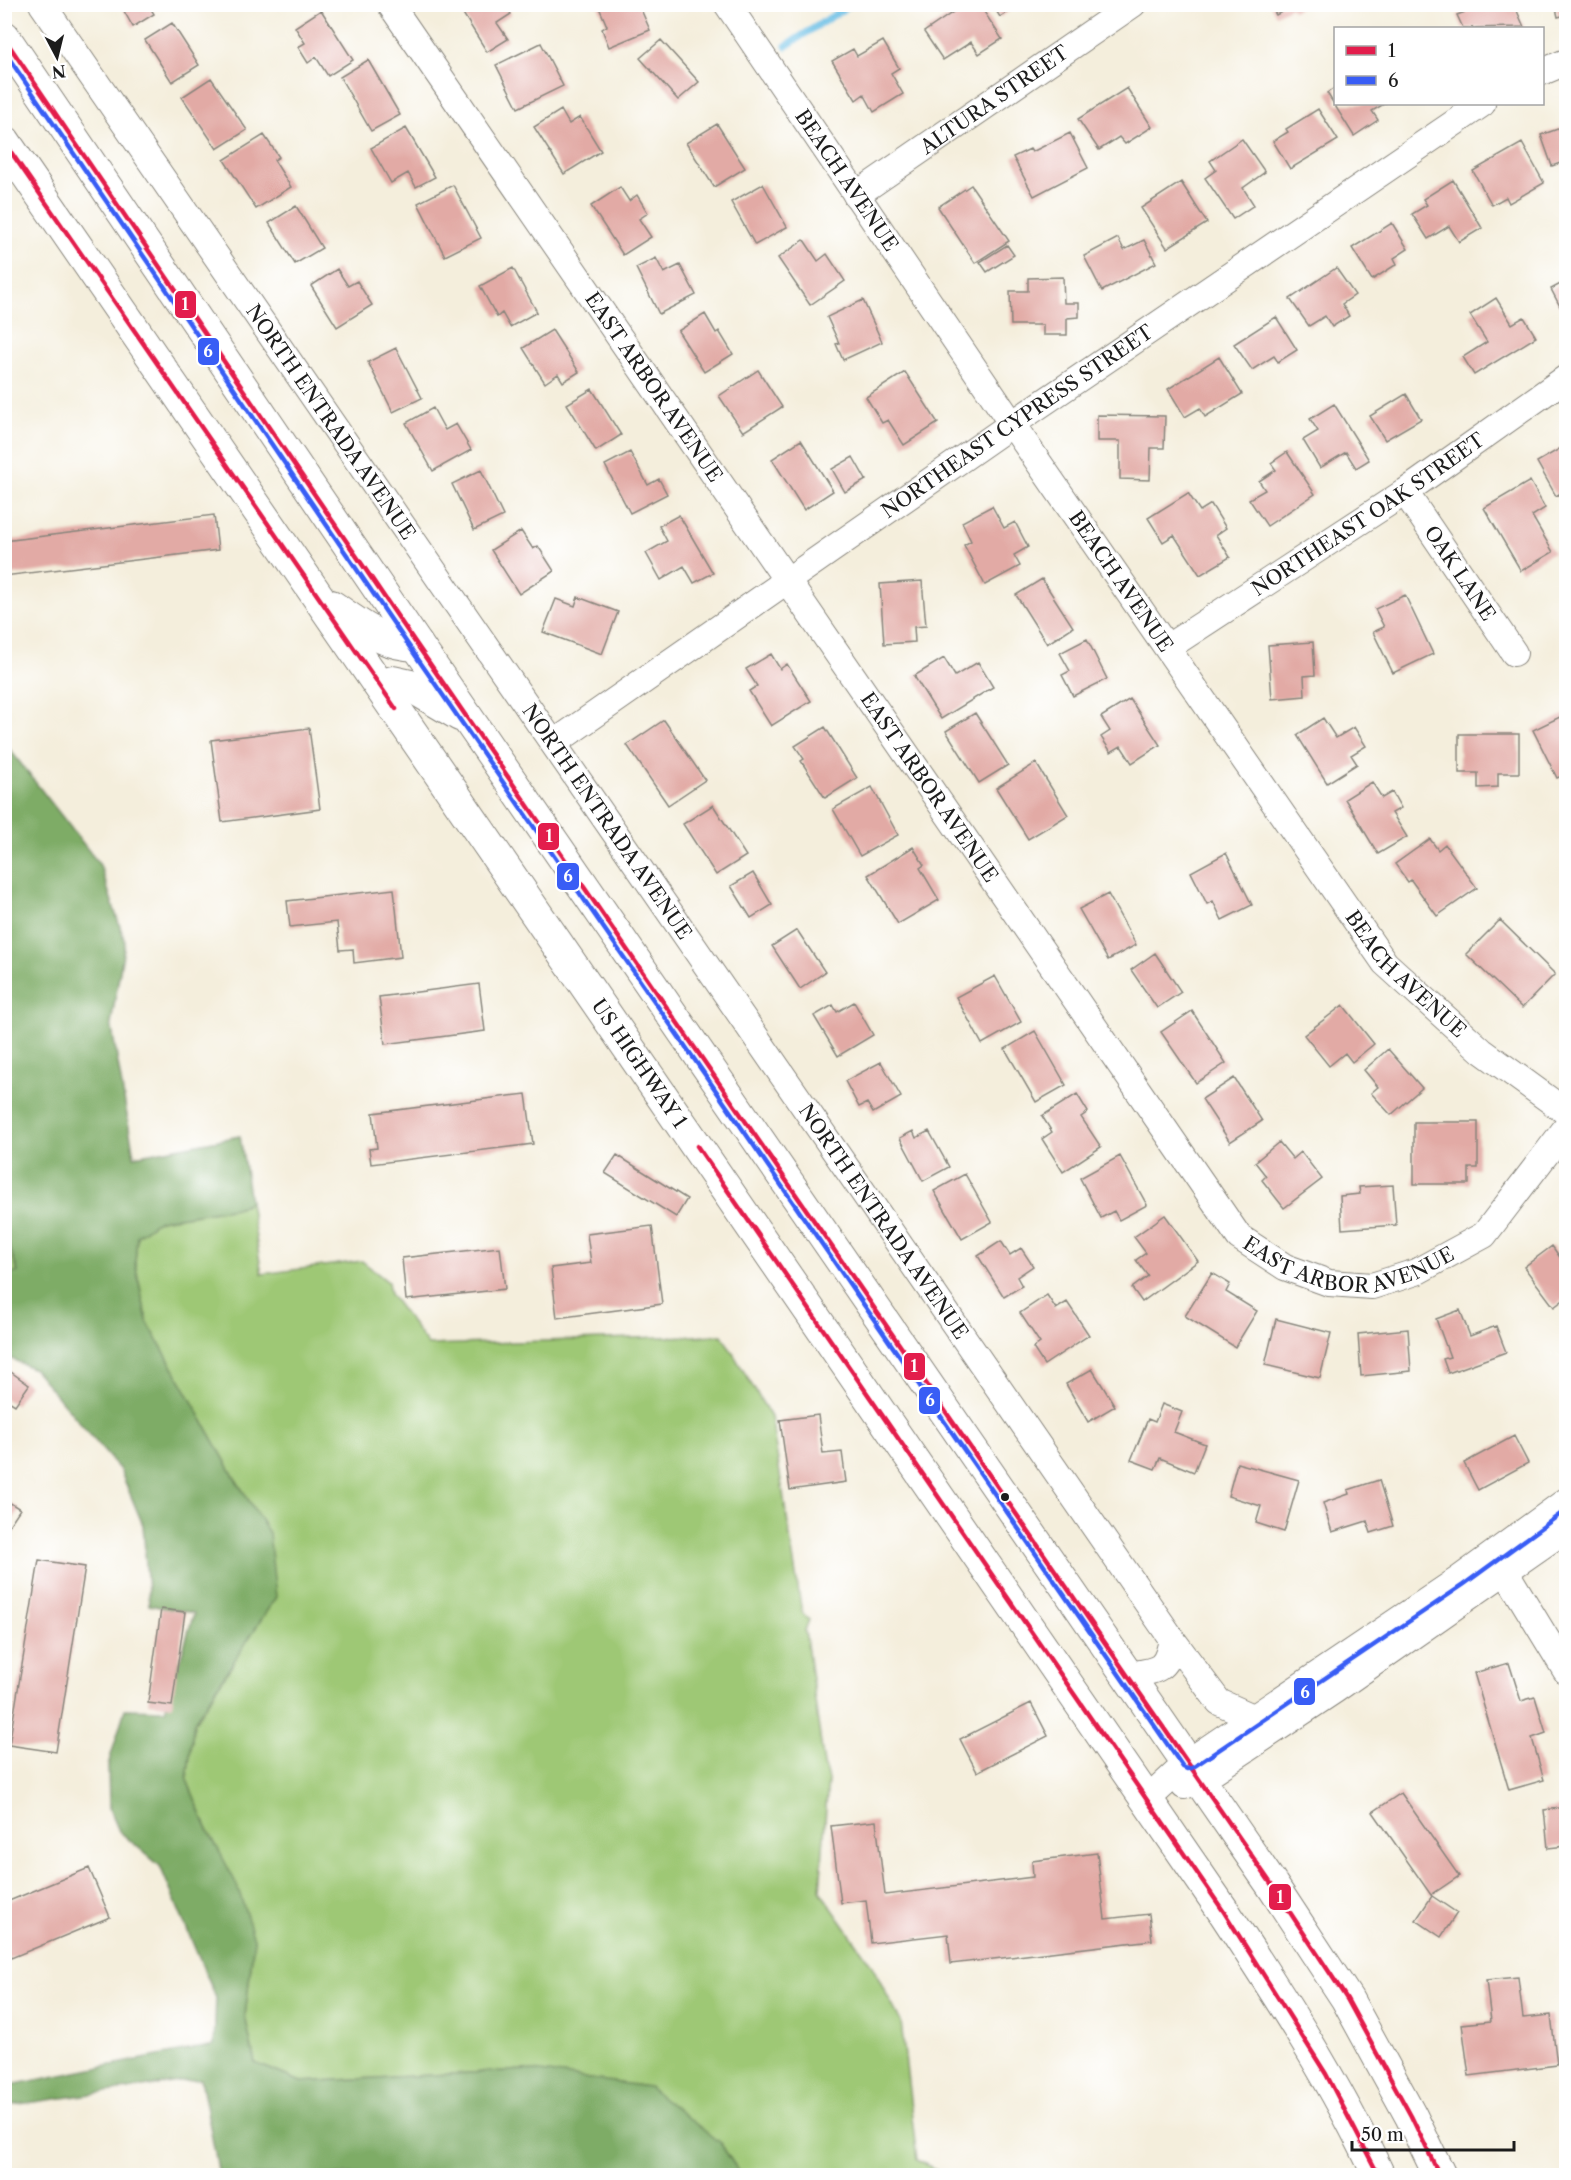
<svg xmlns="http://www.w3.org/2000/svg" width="1571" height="2180" viewBox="0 0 1571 2180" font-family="'Libre Caslon Text',serif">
<rect width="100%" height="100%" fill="#fff"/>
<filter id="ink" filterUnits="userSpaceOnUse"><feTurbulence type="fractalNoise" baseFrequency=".0167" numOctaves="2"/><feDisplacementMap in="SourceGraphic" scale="12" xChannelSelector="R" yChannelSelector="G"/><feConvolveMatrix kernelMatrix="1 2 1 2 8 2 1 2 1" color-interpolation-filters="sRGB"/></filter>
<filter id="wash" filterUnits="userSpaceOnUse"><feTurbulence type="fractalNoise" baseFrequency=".008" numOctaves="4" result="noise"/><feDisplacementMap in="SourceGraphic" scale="24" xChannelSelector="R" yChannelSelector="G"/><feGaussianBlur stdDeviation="1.35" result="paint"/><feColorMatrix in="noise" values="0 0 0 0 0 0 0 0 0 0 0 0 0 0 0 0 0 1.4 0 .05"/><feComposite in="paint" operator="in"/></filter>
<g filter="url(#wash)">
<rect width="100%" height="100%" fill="#f4eedc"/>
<!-- green -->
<path fill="#9ec874" stroke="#5d7248" stroke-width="1.5" d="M250 1202 262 1274 362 1261 388 1282 390 1294 428 1345 722 1335 771 1417 802 1613 809 1620 805 1630 824 1765 828 1780 820 1891 871 1964 901 2022 917 2160 947 2175H741L720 2143 526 2070 301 2082 255 2063 245 2016 254 1939 187 1780 194 1723 233 1664 269 1533 236 1480 147 1321 135 1263 137 1236 159 1220 236 1208Z
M4 1230 18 1273 5 1276H4Z"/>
<!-- forest -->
<path fill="#7eac66" stroke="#4d6441" stroke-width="1.5" d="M4 742 100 865 125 942 111 1023 134 1156 240 1136 250 1202 236 1208 159 1220 137 1236 135 1263 147 1321 236 1480 269 1533 276 1597 194 1722 187 1780 206 1826 237 1885 254 1939 245 2016 255 2063 301 2082 526 2070 649 2087 720 2143 741 2175H219L201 2079 5 2106V2086L214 2045 216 1998 160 1866 119 1831 109 1808 108 1765 125 1709 165 1710 194 1613 149 1605 143 1525 120 1470 34 1369 5 1356V1276L18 1272 4 1230Z"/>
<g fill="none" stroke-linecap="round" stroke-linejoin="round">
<!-- stream -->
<path stroke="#67bee4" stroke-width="7" d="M786 46 851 4"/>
</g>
<g id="blocks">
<!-- building -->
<path fill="#e2aaa5" d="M120 4H148L154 14 133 27Z
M457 4H505L511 14 497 23 508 39 487 52Z
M965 4H979L1002 39 979 54 971 42 943 60 924 32Z
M992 4H1021L1000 17Z
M1306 4 1293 11 1291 7 1276 15 1270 5Z
M1471 4H1514L1524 27 1463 28 1457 15 1473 9Z
M1555 4H1566V15L1558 17Z
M598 5H639L650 30 609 47 602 29 607 26Z
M321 10 353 60 328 76 316 57 308 63 298 47 305 43 295 27Z
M172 23 199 65 172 82 145 40Z
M661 40 699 82 678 100 640 58Z
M883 41 899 68 891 73 903 94 874 112 864 94 856 100 832 61 853 49 857 56Z
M541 43 563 86 518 108 496 65Z
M368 60 400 115 371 131 340 77Z
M211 78 247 130 217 149 182 97Z
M1336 87V104H1384L1372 111 1378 120 1354 136 1327 93Z
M1127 88 1152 127 1125 144 1119 137 1099 150 1078 119Z
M1318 109 1338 140 1290 169 1273 141 1288 132 1286 129Z
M561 110 569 124 580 117 601 151 564 174 534 127Z
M717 124 745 168 714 187 686 143Z
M1566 126V161L1552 166 1541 135Z
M406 128 435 177 416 187 408 173 391 183 371 148Z
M1070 133 1088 168 1034 196 1013 157 1030 149 1032 152Z
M264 135 279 157 274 160 291 187 256 209 224 160Z
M1242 139 1265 172 1243 188 1254 205 1233 219 1205 178 1216 170 1210 161Z
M1522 143 1544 183 1509 203 1506 197 1492 205 1473 171Z
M1453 180 1482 228 1459 242 1449 226 1428 239 1412 214 1427 205 1423 199Z
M1181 182 1207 223 1167 248 1141 208Z
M763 184 787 227 755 245 731 202Z
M453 185 481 238 445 256 418 203Z
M971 185 1009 241 975 263 938 207Z
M620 187 629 201 637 195 648 213 639 219 651 237 623 255 591 206Z
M296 206 322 248 295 264 269 223Z
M1392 223 1408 249 1394 258 1397 264 1372 280 1352 248Z
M1118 238 1124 250 1144 240 1156 263 1102 291 1084 256Z
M804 240 818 261 827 254 845 281 810 305 778 258Z
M1007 245 1014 255 987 272 980 262Z
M656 258 664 273 680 265 696 295 659 314 636 268Z
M513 268 537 312 510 327 502 313 497 317 480 286Z
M1336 268 1355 295 1342 304 1349 316 1332 327 1325 316 1309 326 1290 299Z
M337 269 348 286 357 281 372 305 337 327 311 286Z
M1063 277 1064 303H1079V317L1067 318V335H1043V325H1011L1010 291H1028V278Z
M1566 281V315L1565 316 1551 289Z
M1496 298 1512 324 1524 317 1536 337 1474 375 1463 357 1487 342 1470 315Z
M863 300 882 342 843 360 836 344 839 343 827 317Z
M705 314 716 333 719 331 733 354 704 372 678 331Z
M1276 317 1297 350 1278 362 1274 356 1252 370 1234 344Z
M552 330 579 372 563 382 558 374 545 383 523 348Z
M396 348 422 398 393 412 368 362Z
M1219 357 1242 394 1205 417 1200 408 1185 417 1168 389Z
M758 370 782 407 743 432 719 396Z
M905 372 938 423 904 445 888 420 882 423 866 397Z
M592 389 621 435 596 451 567 404Z
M1406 394 1421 419 1385 440 1370 416Z
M1334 404 1369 460 1356 468 1346 452 1320 468 1303 440 1318 431 1310 419Z
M433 408 445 430 456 424 471 450 433 471 406 423Z
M1097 415 1165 416 1164 448H1151L1150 480 1120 479V441H1097Z
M801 440 833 491 804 510 772 459Z
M1566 445V490L1556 496 1537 462Z
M630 452 648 485 659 479 667 494 630 513 605 465Z
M1287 452 1315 494 1267 526 1249 499 1265 490 1259 481 1276 470 1271 463Z
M853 457 866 480 845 492 832 469Z
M481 470 503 516 474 530 452 484Z
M1530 481 1545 508 1532 516 1553 552 1521 571 1484 508Z
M1188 493 1200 511 1211 504 1226 528 1216 535 1230 557 1200 575 1174 535 1163 542 1148 518Z
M992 506 1004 528 1015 522 1028 547 1014 555 1020 566 985 585 964 545 971 541 962 522Z
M214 515 218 550 4 576V541Z
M679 515 713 573 694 583 684 566 661 580 646 553 667 541 659 526Z
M521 531 533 549 538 546 554 571 519 594 491 550Z
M1042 579 1073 627 1047 644 1016 595Z
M922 581 926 626 914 627 915 642 884 644 880 584Z
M1405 595 1433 654 1393 673 1373 632 1384 627 1375 609Z
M578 597 618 612 602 654 543 632 556 599 575 606Z
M1087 639 1107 679 1073 696 1062 675 1070 671 1060 653Z
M1313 642 1315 675 1304 676 1305 696 1272 699 1268 645Z
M771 654 780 669 787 664 811 701 771 726 749 691 757 686 746 669Z
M944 658 955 676 978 662 993 687 941 719 914 676Z
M1130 699 1160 745 1132 763 1121 746 1111 752 1101 737 1110 731 1101 717Z
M975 713 1008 765 979 783 946 731Z
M1566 714V774L1557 778 1533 730Z
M1323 718 1336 738 1354 727 1366 746 1351 755 1357 764 1327 783 1297 735Z
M664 720 705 780 668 805 627 745Z
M825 727 857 778 825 798 801 761 804 759 795 746Z
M309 728 320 809 222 822 211 740Z
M1459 734H1519V773H1498V787L1478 788V773H1459Z
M1036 763 1068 815 1028 839 996 788Z
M1372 782 1382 798 1392 792 1401 808 1392 813 1407 837 1378 854 1345 799Z
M872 787 898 835 860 856 833 809Z
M713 805 746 856 716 875 683 824Z
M1430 839 1438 850 1445 844 1477 888 1437 916 1411 880 1408 882 1395 864Z
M913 847 924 865 920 868 939 900 898 924 868 875Z
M1226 853 1252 905 1222 920 1213 901 1207 904 1191 872Z
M753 873 772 905 751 918 731 886Z
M394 889 401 957 354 963 353 949 340 950 337 922 290 927 287 901Z
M1108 894 1136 945 1108 960 1079 909Z
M1500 920 1555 974 1522 1008 1466 954Z
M797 930 825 972 800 989 772 946Z
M1155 953 1181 992 1157 1008 1131 970Z
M995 976 1021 1022 982 1044 956 997Z
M479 984 485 1031 385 1044 379 997Z
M854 1002 873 1035 838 1056 814 1016 833 1005 837 1012Z
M1343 1005 1374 1044 1352 1062 1345 1053 1329 1066 1304 1035Z
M1192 1011 1226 1063 1196 1083 1161 1032Z
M1035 1031 1066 1085 1036 1102 1005 1049Z
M1388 1049 1422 1088 1391 1115 1371 1093 1378 1087 1364 1070Z
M881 1062 901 1097 873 1113 867 1103 859 1107 845 1081Z
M1234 1078 1262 1121 1230 1142 1202 1099Z
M526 1094 533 1144 371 1164 369 1149 377 1148 373 1113Z
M1077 1094 1088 1112 1081 1117 1101 1147 1063 1172 1042 1139 1052 1132 1042 1116Z
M1414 1122H1478V1168H1469V1184H1414Z
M913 1131 916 1138 929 1131 949 1167 923 1181 900 1138Z
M1279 1142 1293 1159 1301 1152 1322 1179 1284 1208 1262 1180 1266 1176 1255 1162Z
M617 1155 687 1199 676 1217 605 1173Z
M1120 1156 1147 1205 1119 1220 1114 1211 1101 1218 1080 1178Z
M965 1174 992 1222 962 1239 934 1191Z
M1393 1185 1396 1225 1342 1229 1340 1196 1360 1194 1359 1187Z
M1165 1215 1198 1261 1142 1302 1132 1288 1148 1276 1136 1260 1146 1253 1134 1237Z
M652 1226 662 1304 557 1318 551 1268 591 1263 587 1234Z
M1001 1241 1010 1255 1021 1248 1033 1266 1017 1277 1022 1286 1004 1297 978 1256Z
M1552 1246 1566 1266V1298L1554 1307 1524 1267Z
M500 1247 505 1289 406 1300 402 1258Z
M1212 1273 1230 1284 1226 1292 1257 1311 1235 1347 1185 1316Z
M1047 1295 1056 1309 1067 1302 1089 1335 1044 1365 1033 1348 1040 1343 1020 1313Z
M1460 1310 1470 1336 1496 1326 1506 1352 1448 1373 1443 1359 1450 1357 1436 1319Z
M1276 1319 1331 1333 1320 1378 1265 1365Z
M1408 1329 1411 1371 1361 1376 1358 1334Z
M4 1367 29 1385 15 1405 4 1398Z
M1092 1369 1115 1406 1088 1422 1066 1384Z
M1162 1404 1182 1412 1174 1432 1205 1444 1194 1472 1160 1458 1155 1469 1131 1460 1148 1419 1155 1422Z
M818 1415 823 1454 842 1452 846 1482 790 1490 780 1420Z
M1514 1436 1528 1463 1478 1490 1464 1463Z
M1237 1463 1299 1480 1284 1532 1256 1523 1261 1506 1228 1496Z
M1379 1480 1393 1526 1371 1533 1367 1521 1332 1532 1323 1503 1349 1494 1348 1490Z
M4 1499 20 1509 4 1533Z
M39 1560 85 1567 56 1752 9 1745Z
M161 1609 185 1612 172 1706 148 1703Z
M1509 1663 1521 1701 1535 1697 1546 1733 1532 1738 1544 1780 1509 1790 1474 1673Z
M1031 1703 1048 1736 977 1772 960 1739Z
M1401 1793 1459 1876 1431 1895 1373 1812Z
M1566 1807V1846L1548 1848 1544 1810Z
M876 1821 885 1895 1033 1877 1032 1861 1097 1853 1105 1919 1149 1914 1152 1940 951 1964 948 1934 871 1943 866 1900 841 1903 831 1826Z
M89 1868 110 1917 4 1961V1903Z
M1432 1896 1457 1913 1441 1937 1416 1920Z
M1518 1977 1523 2018 1551 2015 1557 2065 1469 2076 1462 2024 1491 2021 1486 1980Z"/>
</g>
</g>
<g filter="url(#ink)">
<use href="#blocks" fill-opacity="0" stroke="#88857c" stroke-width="1.5"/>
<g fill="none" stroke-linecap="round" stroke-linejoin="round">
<!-- minor casing -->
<g stroke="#88857c" stroke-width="28">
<g id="minor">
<path id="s1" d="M42 4 1172 1639 1219 1702 1255 1718"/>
<path id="s2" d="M390 4 1239 1237 1285 1267 1329 1283 1372 1286 1416 1272 1484 1235 1566 1128"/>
<path id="s3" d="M727 4 1012 424 1385 963 1482 1051 1566 1112"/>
<path d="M1542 72 1566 62"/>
<path id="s4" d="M856 195 1133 4"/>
<path id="s5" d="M1405 492 1514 653"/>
<path id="s6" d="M1168 647 1405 492 1566 378"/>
<path id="s7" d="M554 743 1012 424 1482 104"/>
<path d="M1496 1556 1566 1671"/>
<path d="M1128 1675C1158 1670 1166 1672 1172 1639"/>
<path d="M1184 1786 1200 1780 1335 1690 1566 1529"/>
<path d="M1147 1800 1188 1762 1459 1579 1566 1501"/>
</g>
</g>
<!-- major casing -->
<g stroke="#88857c" stroke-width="34">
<g id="major">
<path d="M4 37 417 645 1272 1885 1347 1999 1411 2116 1440 2176"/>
<path id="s8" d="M4 141 1224 1912C1280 1997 1336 2083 1379 2176"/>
<path d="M331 606C360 625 381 644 417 645"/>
<path d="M380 686 393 682 411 686 460 715"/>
</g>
</g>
<!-- minor -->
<use href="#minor" stroke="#fff" stroke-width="26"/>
<!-- major -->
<use href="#major" stroke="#fff" stroke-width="32"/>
<!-- bus-1 casing -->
<g stroke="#fff" stroke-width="9">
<path id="bus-1" d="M4 38 417 645 1272 1885 1347 1999 1411 2116 1440 2176
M4 142 396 709
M697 1146 1224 1912 1326 2074 1379 2176"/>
</g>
<!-- bus-2 casing -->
<g stroke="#fff" stroke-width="9">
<path id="bus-2" d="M4 51 411 649 1183 1767 1187 1769 1192 1768 1463 1585 1566 1510"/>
</g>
<!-- bus-1 -->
<use href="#bus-1" stroke="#e31d4c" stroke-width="4.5"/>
<!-- bus-2 -->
<use href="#bus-2" stroke="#395df5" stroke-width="4.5"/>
</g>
</g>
<!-- markers -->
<circle fill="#1c1c1c" stroke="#fff" stroke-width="2" cx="1005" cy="1497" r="5"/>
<g text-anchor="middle" stroke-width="6" stroke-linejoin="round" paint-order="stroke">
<!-- street labels -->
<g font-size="20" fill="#1c1c1c" stroke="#fff">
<text dy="7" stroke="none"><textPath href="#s4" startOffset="168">ALTURA STREET</textPath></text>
<text dy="7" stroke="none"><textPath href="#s3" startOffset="213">BEACH AVENUE</textPath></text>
<text dy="7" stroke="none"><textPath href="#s2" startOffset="465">EAST ARBOR AVENUE</textPath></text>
<text dy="7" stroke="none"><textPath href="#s1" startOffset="508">NORTH ENTRADA AVENUE</textPath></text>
<text dy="7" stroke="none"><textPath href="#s7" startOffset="564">NORTHEAST CYPRESS STREET</textPath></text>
<text dy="7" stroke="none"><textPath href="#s6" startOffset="240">NORTHEAST OAK STREET</textPath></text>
<text dy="7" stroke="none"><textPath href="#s5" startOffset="98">OAK LANE</textPath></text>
<text dy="7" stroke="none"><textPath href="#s3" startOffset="699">BEACH AVENUE</textPath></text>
<text dy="7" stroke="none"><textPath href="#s2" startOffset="951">EAST ARBOR AVENUE</textPath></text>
<text dy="7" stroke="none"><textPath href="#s1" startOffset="994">NORTH ENTRADA AVENUE</textPath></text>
<text dy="7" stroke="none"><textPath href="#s3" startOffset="1185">BEACH AVENUE</textPath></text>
<text dy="7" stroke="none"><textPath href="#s8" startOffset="1120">US HIGHWAY 1</textPath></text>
<text dy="7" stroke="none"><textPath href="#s1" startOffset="1480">NORTH ENTRADA AVENUE</textPath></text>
<text dy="7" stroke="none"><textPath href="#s2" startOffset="1617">EAST ARBOR AVENUE</textPath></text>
</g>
</g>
<g stroke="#fff" stroke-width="2">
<rect x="174" y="290" width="23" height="29" rx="6" fill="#e31d4c"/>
<rect x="197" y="337" width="23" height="29" rx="6" fill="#395df5"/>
<rect x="537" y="822" width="23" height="29" rx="6" fill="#e31d4c"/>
<rect x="556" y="862" width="24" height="29" rx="6" fill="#395df5"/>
<rect x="903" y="1352" width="23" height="29" rx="6" fill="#e31d4c"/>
<rect x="918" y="1386" width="23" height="29" rx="6" fill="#395df5"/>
<rect x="1293" y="1677" width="23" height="29" rx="6" fill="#395df5"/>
<rect x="1268" y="1883" width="24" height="28" rx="6" fill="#e31d4c"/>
</g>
<g font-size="16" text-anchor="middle" font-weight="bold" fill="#fff">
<text x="185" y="310">1</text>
<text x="208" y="357">6</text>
<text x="549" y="842">1</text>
<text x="568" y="882">6</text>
<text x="914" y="1372">1</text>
<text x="930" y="1406">6</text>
<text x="1305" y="1698">6</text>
<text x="1280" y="1903">1</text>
</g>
<!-- margin -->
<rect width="1571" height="2180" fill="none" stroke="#fff" stroke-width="24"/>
<!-- legend -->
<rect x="1334" y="27" width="210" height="78" fill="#ffffff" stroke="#a4a4a4" stroke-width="1.5"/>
<rect x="1346" y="46" width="30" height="9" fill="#e31d4c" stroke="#a4a4a4" stroke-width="1.5"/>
<text x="1388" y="57" font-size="18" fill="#1c1c1c">1</text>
<rect x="1346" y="76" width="30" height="9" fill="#395df5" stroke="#a4a4a4" stroke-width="1.5"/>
<text x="1388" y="87" font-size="18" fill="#1c1c1c">6</text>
<!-- north arrow -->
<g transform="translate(57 57) rotate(173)" stroke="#ffffff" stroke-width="4.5" paint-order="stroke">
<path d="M0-4.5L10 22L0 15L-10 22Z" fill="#1c1c1c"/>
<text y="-9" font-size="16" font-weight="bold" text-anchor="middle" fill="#1c1c1c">N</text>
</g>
<!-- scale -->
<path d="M1352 2141v9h162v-9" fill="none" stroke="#1c1c1c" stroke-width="3"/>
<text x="1361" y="2141" font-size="18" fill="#1c1c1c" stroke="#ffffff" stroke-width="4.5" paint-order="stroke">50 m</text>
</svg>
